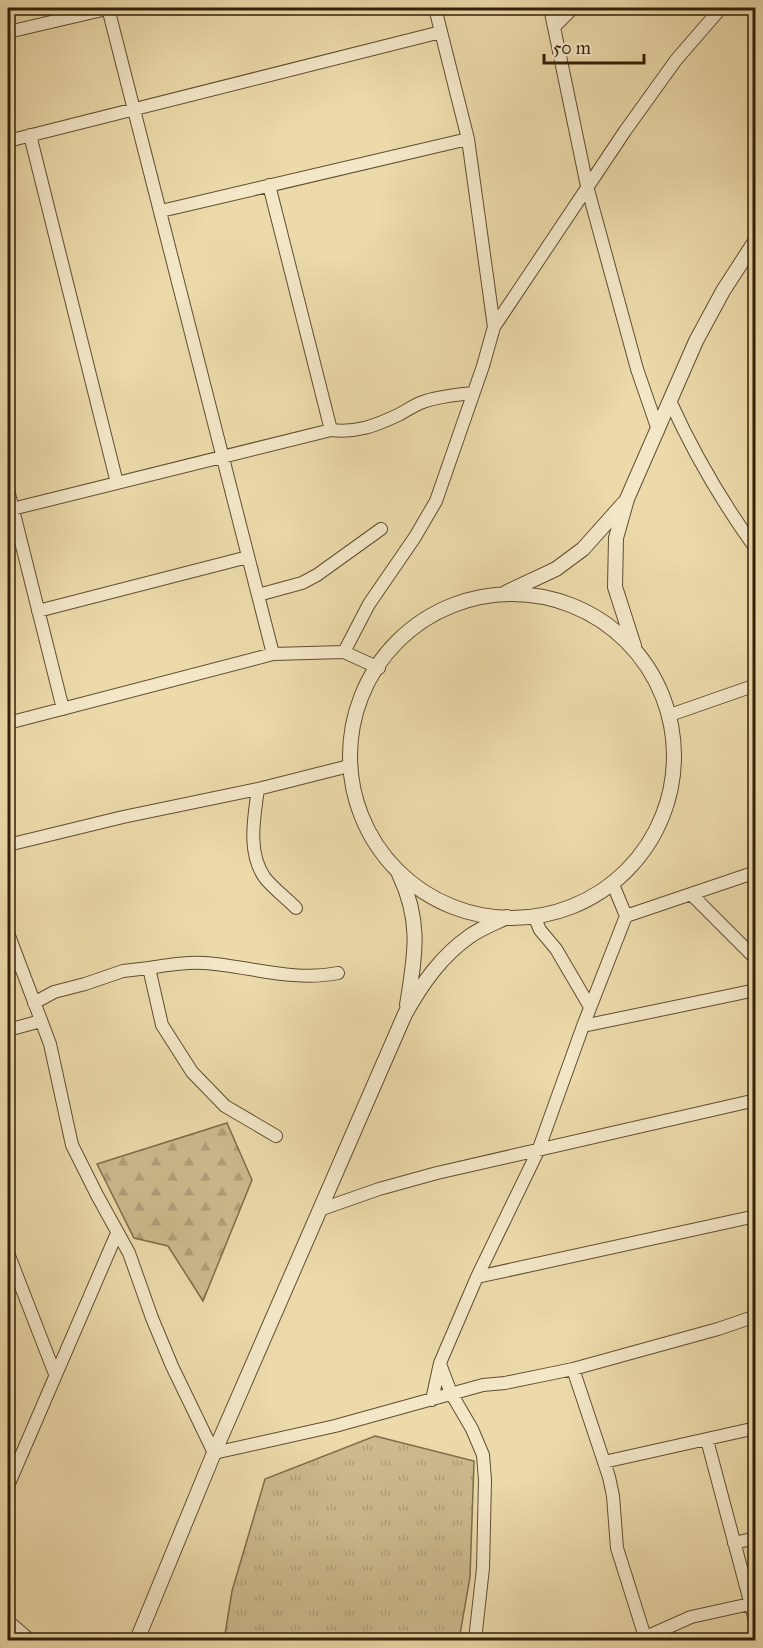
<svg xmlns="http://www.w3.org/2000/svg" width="763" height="1648" viewBox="0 0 763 1648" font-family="'IM FELL Great Primer',serif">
<defs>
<pattern id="grass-tufts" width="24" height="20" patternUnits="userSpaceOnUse" patternTransform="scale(1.5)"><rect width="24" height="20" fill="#ccba8e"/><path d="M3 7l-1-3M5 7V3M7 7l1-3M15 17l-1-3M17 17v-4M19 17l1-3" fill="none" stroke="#b09f79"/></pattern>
<pattern id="forest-firs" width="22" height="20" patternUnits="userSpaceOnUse" patternTransform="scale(1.5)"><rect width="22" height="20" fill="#ccba8e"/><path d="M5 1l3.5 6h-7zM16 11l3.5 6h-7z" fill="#b09f79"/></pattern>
</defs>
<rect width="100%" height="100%" fill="#ecdaaa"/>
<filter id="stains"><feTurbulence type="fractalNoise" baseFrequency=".00333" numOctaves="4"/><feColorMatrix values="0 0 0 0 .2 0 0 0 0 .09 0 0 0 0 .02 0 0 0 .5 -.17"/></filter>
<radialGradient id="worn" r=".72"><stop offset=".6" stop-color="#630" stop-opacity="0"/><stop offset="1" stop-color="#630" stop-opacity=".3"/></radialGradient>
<!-- grass -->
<path fill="url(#grass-tufts)" stroke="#7e6c4a" stroke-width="1.5" d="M375 1436 474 1461 470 1577 459 1640H224L232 1591 265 1479Z"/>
<!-- forest -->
<path fill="url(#forest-firs)" stroke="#7e6c4a" stroke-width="1.5" d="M227 1123 252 1180 203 1301 168 1246 134 1238 97 1164Z"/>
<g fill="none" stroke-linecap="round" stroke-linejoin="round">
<!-- minor casing -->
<g stroke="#604e30" stroke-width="14">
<path id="minor" d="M108 8 273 654
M435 8 468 139 494 327
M550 8 587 186 637 369 658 430
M555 26 573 8
M8 32 111 8
M30 135 117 483
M8 141 441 32
M269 185 331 430
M161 211 468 139
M670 401C694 454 722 502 756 549
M8 490 63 709
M8 510 331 430C356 433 375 426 398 415 406 411 414 405 423 402 439 396 457 395 473 393
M258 595 302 583 317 575 381 529
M38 611 248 557
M344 652 379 668
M670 715 756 685
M8 723 273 654 344 652 369 604 415 537 436 501 483 366 494 327 625 131 676 60 721 8
M258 789C254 818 247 853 265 878 274 889 286 898 296 908
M8 845 123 817 258 789 349 766
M691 894 756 959
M534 916 540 930 556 949 590 1007
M626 916 756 872
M8 933 50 1044 72 1145 97 1195 129 1253 152 1318 172 1366 214 1453 335 1426 483 1385 505 1383 573 1369 718 1329 756 1316
M149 968C167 965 186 962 204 963 249 966 293 982 338 973
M34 1003 54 992 85 984 123 971 149 968 162 1025 192 1072 225 1106 276 1136
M583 1026 756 990
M8 1030 41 1021
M322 1209 379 1189 437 1173 756 1100
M8 1253 55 1374
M477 1277 756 1216
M440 1364 451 1393 472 1429 483 1455 485 1480 483 1568 475 1640
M573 1369 609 1477 613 1496 617 1548 646 1640
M432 1400 440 1363 477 1277 538 1151 583 1026 626 916 612 882
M707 1440 756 1624
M604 1462 756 1428
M8 1486 117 1233
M734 1543 756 1538
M8 1621 30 1640
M646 1637 691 1617 750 1604"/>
</g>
<!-- tertiary casing -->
<g stroke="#604e30" stroke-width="16">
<path id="tertiary" d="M507 592 556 569 583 549 624 503
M350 756a162 162 0 1 1 324 0a162 162 0 1 1-324 0Z
M634 646 615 587 616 538 627 499 696 341 723 291 756 240
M399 874C422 922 415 955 407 1005
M137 1640 214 1453 405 1014C422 984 441 956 470 936 481 928 495 923 507 917"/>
</g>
<!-- minor -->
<use href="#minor" stroke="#f3e7c8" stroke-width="12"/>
<!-- tertiary -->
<use href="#tertiary" stroke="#f3e7c8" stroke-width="14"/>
</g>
<!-- margin -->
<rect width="763" height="1648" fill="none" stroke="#ecdaaa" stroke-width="30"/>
<rect x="9" y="9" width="745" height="1630" fill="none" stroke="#311f07" stroke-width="3"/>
<rect x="15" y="15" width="733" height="1618" fill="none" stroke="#311f07" stroke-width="1.5"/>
<!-- scale -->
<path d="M544 54v9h100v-9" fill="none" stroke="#311f07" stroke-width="3"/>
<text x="553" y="54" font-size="18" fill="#311f07" stroke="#f3e7c8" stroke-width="4.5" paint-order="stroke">50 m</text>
<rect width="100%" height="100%" filter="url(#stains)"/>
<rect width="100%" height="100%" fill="url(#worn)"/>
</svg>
